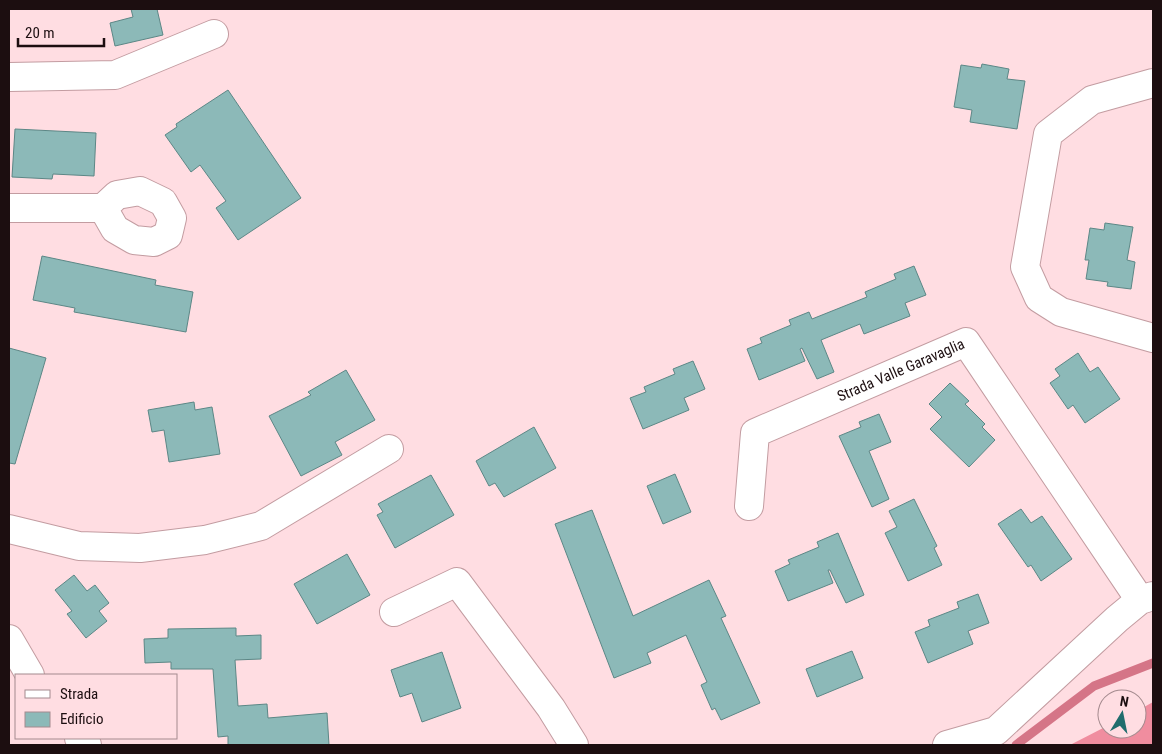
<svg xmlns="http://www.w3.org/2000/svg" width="1162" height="754" viewBox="0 0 1162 754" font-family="'Roboto Condensed',sans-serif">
<rect width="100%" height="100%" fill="#ffdde2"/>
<!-- forest -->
<path fill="#f08d9f" d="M1153 702V745H1070L1107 726V729H1137V711Z"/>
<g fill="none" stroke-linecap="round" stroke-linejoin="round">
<!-- stream -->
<path stroke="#d57587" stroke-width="9" d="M1016 745 1094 686 1153 663"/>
</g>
<!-- building -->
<path fill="#8cb9b8" stroke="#5c8786" d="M131 9H157L163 35 115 46 110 23 133 17Z
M982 64 1009 69 1007 79 1025 81 1017 129 970 122 972 110 954 107 961 65 981 68Z
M228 90 301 198 238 240 216 208 226 201 200 165 191 172 165 135 177 127 176 124Z
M15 129 96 133 94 176 53 174 52 179 12 177Z
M1105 223 1133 227 1127 260 1135 262 1131 289 1107 286 1108 282 1086 279 1089 260H1085L1090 228 1104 230Z
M42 256 156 280 155 285 193 292 186 332 74 312 75 308 33 300Z
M914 266 926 295 905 303 910 316 864 334 860 324 821 340 834 372 817 379 802 348 800 349 805 361 759 380 747 349 762 343 760 338 791 325 789 320 809 312 812 319 867 297 865 292 896 279 894 274Z
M9 348 46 358 15 464 9 463Z
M1078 353 1090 372 1098 367 1120 399 1085 423 1073 405 1068 409 1050 383 1060 376 1055 369Z
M693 361 705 389 684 398 689 410 643 429 630 398 646 392 644 387 675 374 673 369Z
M346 370 375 420 335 442 342 455 301 476 269 416 311 395 308 392Z
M950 383 969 401 965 404 985 424 982 427 995 440 969 467 930 429 942 417 929 404Z
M194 402 195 410 212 407 220 454 169 462 164 430 152 432 148 410Z
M879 414 891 442 869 451 889 499 872 507 839 436 861 427 859 422Z
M534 427 556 468 504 497 495 483 489 486 476 461Z
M675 474 691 512 663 524 647 486Z
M431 475 454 515 395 548 377 515 383 512 378 504Z
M914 499 937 546 934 548 942 565 908 581 885 533 897 527 889 511Z
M1021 509 1031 523 1042 516 1072 559 1041 581 1031 565 1028 567 998 524Z
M592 510 633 616 709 580 726 616 721 618 760 703 721 720 715 708 712 710 701 685 707 682 686 635 647 653 651 663 614 678 555 524Z
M838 533 864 595 846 603 830 570H828L833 583 788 601 775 571 790 564 788 560 819 547 817 542Z
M347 554 370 595 317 624 294 584Z
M74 575 87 591 95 585 109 603 99 611 107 621 86 638 67 614 72 611 55 590Z
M978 594 989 623 968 631 973 644 928 663 915 632 930 626 928 620 959 608 957 602Z
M236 628V636L261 635V659L235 660 238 706 267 704 268 718 327 713 329 745H228V736L218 737 213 669H171V662L145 663 144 639 168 638V629Z
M852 651 863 678 817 697 806 669Z
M442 652 461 708 422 722 412 693 400 697 391 670Z"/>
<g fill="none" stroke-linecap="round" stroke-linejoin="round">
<!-- minor casing -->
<g stroke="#c39ca1" stroke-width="30">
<g id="minor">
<path d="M9 77 115 75 214 34"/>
<path d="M1153 83 1092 100 1048 134 1025 267 1039 298 1061 312 1153 338"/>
<path d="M9 208H103L117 195 140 191 163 202 172 218 168 235 154 242 134 240 115 229 103 208"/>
<path id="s1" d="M749 506 755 433 966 342 1140 600"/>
<path d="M9 529 79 546 140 548 205 540 261 526 389 449"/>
<path d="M394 612 457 582 551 708 574 745"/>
<path d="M9 639 30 675"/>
<path d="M79 738 87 745"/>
<path d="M947 745 996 731 1117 619 1140 600 1153 596"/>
</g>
</g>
<!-- minor -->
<use href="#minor" stroke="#fff" stroke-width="28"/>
</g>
<g text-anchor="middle" stroke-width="5" stroke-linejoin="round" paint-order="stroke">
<!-- street labels -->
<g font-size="15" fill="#1c0e10" stroke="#ffdde2">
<text dy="5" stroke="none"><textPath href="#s1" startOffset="232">Strada Valle Garavaglia</textPath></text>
</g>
</g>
<!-- border -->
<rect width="1162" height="754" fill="none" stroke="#1c0e10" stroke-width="20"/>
<!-- legend -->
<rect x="15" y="674" width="162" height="65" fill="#ffdde2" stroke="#a48a8e"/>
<rect x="25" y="690" width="25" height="8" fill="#ffffff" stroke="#a48a8e"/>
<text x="60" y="699" font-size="15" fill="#1c0e10">Strada</text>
<rect x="25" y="712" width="25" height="15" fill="#8cb9b8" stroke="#a48a8e"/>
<text x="60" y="724" font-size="15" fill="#1c0e10">Edificio</text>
<!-- north arrow -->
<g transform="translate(1122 714) rotate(10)"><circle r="24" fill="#ffdde2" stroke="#a48a8e"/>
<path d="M0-4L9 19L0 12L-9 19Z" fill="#216d6d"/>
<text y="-8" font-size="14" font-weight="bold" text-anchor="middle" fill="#1c0e10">N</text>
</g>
<!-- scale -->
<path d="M18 38v8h86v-8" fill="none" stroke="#1c0e10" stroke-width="2.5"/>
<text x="25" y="38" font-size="15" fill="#1c0e10" stroke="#ffdde2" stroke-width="4" paint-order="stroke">20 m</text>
</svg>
